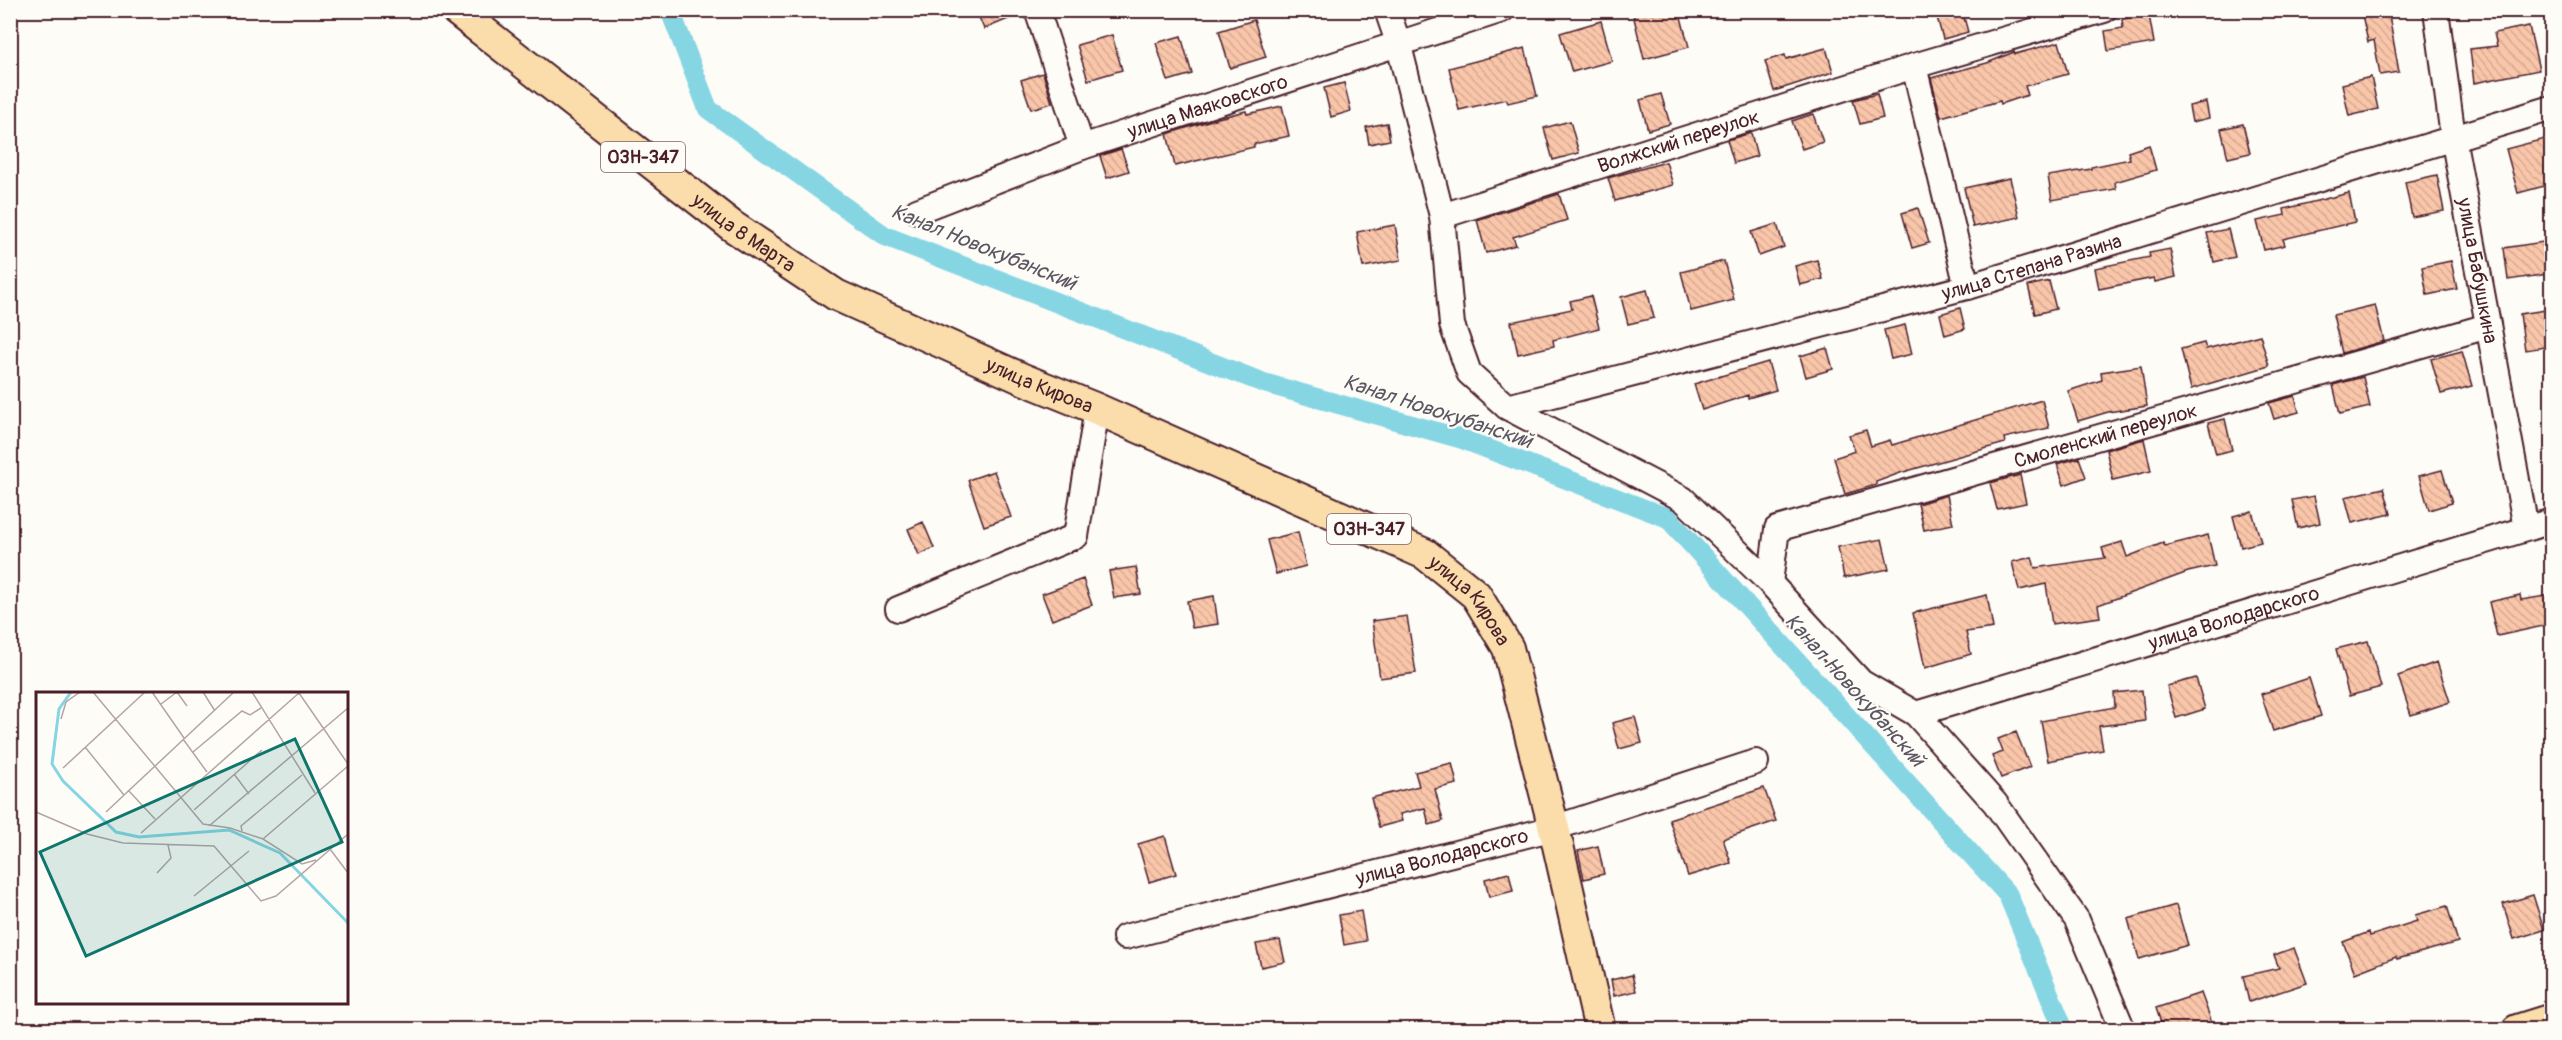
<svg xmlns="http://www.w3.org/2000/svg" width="2562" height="1040" viewBox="0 0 2562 1040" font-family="Pangolin,sans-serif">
<defs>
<pattern id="building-back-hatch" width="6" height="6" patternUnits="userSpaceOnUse" patternTransform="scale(1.5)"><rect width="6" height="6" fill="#f9c6aa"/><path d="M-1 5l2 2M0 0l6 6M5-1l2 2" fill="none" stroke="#d7aa92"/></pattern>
</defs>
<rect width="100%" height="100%" fill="#fdfcf7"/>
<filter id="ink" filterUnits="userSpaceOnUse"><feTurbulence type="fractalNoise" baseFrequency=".0167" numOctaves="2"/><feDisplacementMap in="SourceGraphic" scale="12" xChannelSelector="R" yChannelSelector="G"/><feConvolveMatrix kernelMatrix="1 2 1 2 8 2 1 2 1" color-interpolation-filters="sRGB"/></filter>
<g filter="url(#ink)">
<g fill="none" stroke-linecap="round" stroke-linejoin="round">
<!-- canal -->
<path stroke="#86d5e3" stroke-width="20" d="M670 10 708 109 885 236 1264 383 1462 439 1668 518 2008 895 2064 1030"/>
</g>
<!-- building -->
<path fill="url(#building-back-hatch)" stroke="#4a1f2b" stroke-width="1.5" d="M976 10H1023V13L984 29Z
M1632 10H1679L1689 47 1644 59Z
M1935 10H1962L1968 32 1943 39Z
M2361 10H2388L2399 72 2380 75 2374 40 2368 42Z
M2149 15 2154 43 2108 51 2105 31 2123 28 2122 19Z
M1254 20 1266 57 1230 68 1219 31Z
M1601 21 1612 61 1572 72 1560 33Z
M2529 26 2539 70 2474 83 2470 49 2497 46 2494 33Z
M1112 35 1122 70 1088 80 1077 45Z
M1181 36 1192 74 1168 81 1156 43Z
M2059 42 2068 74 2025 86 2028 95 2001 104 2000 101 1941 117 1931 78 1987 63 2014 52 2015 54Z
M1525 48 1537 96 1508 103 1506 99 1459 110 1449 68Z
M1826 48 1833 72 1774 91 1765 61 1785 55 1786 59Z
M1043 73 1052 103 1031 109 1021 80Z
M2371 77 2378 109 2349 116 2342 84Z
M1344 83 1351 111 1331 117 1324 88Z
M1661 94 1670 124 1648 130 1640 100Z
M1877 94 1883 118 1860 124 1853 100Z
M2206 102 2209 118 2192 122 2189 106Z
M1282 106 1289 136 1254 144V147L1175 166 1167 134 1218 118 1246 111 1247 114Z
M1813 114 1823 142 1802 149 1792 121Z
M1570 121 1579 153 1553 160 1544 128Z
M1387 123 1390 140 1369 144 1366 127Z
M2243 124 2250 153 2228 158 2221 129Z
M1751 133 1757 156 1734 163 1727 140Z
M2552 137V184L2518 193 2506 149Z
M2149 145 2156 170 2115 182 2116 189 2052 200 2048 176 2091 169V167L2130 159 2128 152Z
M1121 149 1129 171 1107 178 1100 156Z
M1666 162 1673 185 1615 201 1608 178Z
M2437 175 2444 211 2412 217 2405 182Z
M2010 178 2019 217 1973 227 1964 188Z
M2349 193 2355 222 2283 239 2285 245 2264 250 2257 221 2285 215 2284 209Z
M1559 194 1567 220 1513 237 1516 245 1486 253 1477 220Z
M1918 208 1929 243 1912 248 1902 213Z
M1777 224 1784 247 1759 256 1751 232Z
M1395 225 1401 260 1363 267 1357 232Z
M2228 229 2235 257 2214 262 2207 233Z
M2543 242 2548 274 2508 280 2504 248Z
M2170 249 2176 277 2155 282 2154 278 2099 289 2095 268 2150 257 2149 253Z
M1817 260 1823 279 1800 285 1795 266Z
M1724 261 1734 300 1691 311 1681 272Z
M2451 261 2457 289 2427 295 2422 267Z
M2049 281 2056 309 2035 314 2028 286Z
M1647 290 1654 318 1628 324 1621 297Z
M1591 296 1599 328 1553 340 1554 346 1518 354 1511 322 1572 309 1570 301Z
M2375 305 2384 341 2342 353 2333 315Z
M1960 308 1965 329 1945 335 1940 314Z
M2552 309V346L2525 350 2520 314Z
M1905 325 1912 354 1891 359 1884 330Z
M2260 335 2269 366 2191 389 2181 349 2204 343 2206 349Z
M1827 348 1833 369 1806 377 1800 356Z
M2462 351 2472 386 2441 394 2431 359Z
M1768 362 1776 390 1748 398V395L1702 410 1694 384Z
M2141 366 2147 406 2108 412 2078 421 2068 391 2102 380 2101 372Z
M2363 377 2370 407 2340 414 2333 385Z
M2295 396 2299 412 2274 419 2269 403Z
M2042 400 2049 428 2004 438 2005 443 1900 473 1876 482V485L1845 494 1834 458 1855 451 1849 435 1866 430 1871 446 1890 440 1892 445Z
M2225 419 2232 450 2216 454 2208 423Z
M2144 439 2151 471 2113 480 2106 450Z
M2079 458 2086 477 2064 485 2057 464Z
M2442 470 2452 503 2429 510 2419 476Z
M994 471 1011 517 984 526 968 480Z
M2020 475 2026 503 1997 509 1990 483Z
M2384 488 2391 514 2352 523 2345 497Z
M1947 495 1953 524 1924 530 1918 504Z
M2314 496 2320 523 2298 528 2292 500Z
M2252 511 2261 542 2241 547 2233 516Z
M923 522 934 548 919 555 908 529Z
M1298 532 1306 566 1276 574 1267 540Z
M2208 535 2215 566 2188 572 2098 605 2100 617 2052 624 2046 584 2019 590 2012 562 2032 557 2035 568 2105 558 2102 548 2122 542 2127 557 2163 543 2165 546Z
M1882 539 1889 569 1844 578 1838 547Z
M1136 567 1141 594 1114 598 1109 571Z
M1083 579 1092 605 1052 620 1042 594Z
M1987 595 1993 628 1966 632 1971 654 1925 668 1913 613Z
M2520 595 2521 600 2552 595V624L2497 636 2489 602Z
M1214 596 1218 624 1192 628 1187 601Z
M1407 616 1416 673 1380 678 1372 621Z
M2368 641 2381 687 2349 696 2336 649Z
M2437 662 2450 702 2411 715 2398 676Z
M2196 678 2205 709 2176 718 2167 686Z
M2309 678 2321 716 2273 731 2261 694Z
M2142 690 2145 721 2099 726 2103 750 2048 761 2041 721 2115 707 2114 693Z
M1635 717 1642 743 1619 749 1612 723Z
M2016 732 2030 767 2001 778 1992 756 2003 752 1998 739Z
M1452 763 1457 784 1435 789 1443 821 1429 825 1425 808 1400 814 1402 821 1379 827 1371 798 1419 786 1415 772Z
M1764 788 1776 821 1723 839 1731 863 1688 876 1669 819Z
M1165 836 1176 874 1149 882 1138 844Z
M1598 846 1604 874 1584 879 1578 851Z
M1509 873 1513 891 1489 897 1485 879Z
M2533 895 2544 930 2514 939 2503 904Z
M2176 905 2188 945 2139 959 2128 919Z
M2447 906 2458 942 2397 959 2396 957 2355 973 2343 942 2369 932 2370 936 2417 921 2415 915Z
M1361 911 1366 941 1344 945 1339 915Z
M1280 940 1285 962 1261 967 1256 944Z
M2294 948 2307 983 2249 1002 2243 976 2279 968 2274 955Z
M1632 975 1636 991 1614 996 1611 980Z
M2201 993 2212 1023 2194 1029H2163L2156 1008Z"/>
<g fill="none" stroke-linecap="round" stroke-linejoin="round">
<!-- minor casing -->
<g stroke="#4a1f2b" stroke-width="28">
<g id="minor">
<path d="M1037 10 1082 147"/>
<path d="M1387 10 1398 42 1442 216 1452 325 1469 373 1507 407 1683 499 1770 583 1861 682 1916 714 1995 803 2077 920 2123 1030"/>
<path id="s1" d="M2436 10 2453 137 2526 528"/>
<path d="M1914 66 1967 287"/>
<path id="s2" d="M917 211 1082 147 1502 10"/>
<path id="s3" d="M1442 216 1914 66 2104 10"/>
<path id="s4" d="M1507 407 1967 287 2552 108"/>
<path id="s5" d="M1770 583 1777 529 2488 326"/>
<path d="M898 609 1076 536 1097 409"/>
<path id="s6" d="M1916 714 2552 521"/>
<path id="s7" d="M1125 937 1554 828 1756 762"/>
</g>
</g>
<!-- major casing -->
<g stroke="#4a1f2b" stroke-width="34">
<g id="major">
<path id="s8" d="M456 10 732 226 836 295 1023 379 1097 409 1425 554 1476 595 1508 648 1554 828 1600 1030"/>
<path d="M2517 1030 2552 1019"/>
</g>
</g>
<!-- minor -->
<use href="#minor" stroke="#fdfcf7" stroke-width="24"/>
<!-- major -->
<use href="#major" stroke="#faddab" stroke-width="30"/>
</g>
</g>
<g text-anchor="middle" stroke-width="4.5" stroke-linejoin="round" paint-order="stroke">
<!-- shield labels -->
<g fill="#fdfcf7" stroke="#806168" stroke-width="1.5">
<rect x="601" y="142" width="84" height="30" rx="4.5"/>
<rect x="1327" y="514" width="84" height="30" rx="4.5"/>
</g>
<g font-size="18" font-weight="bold" fill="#4a1f2b">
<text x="643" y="163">03Н-347</text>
<text x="1369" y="535">03Н-347</text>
</g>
<!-- street labels -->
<g font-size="20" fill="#4a1f2b" stroke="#fdfcf7">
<text dy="7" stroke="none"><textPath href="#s2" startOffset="309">улица Маяковского</textPath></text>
<text dy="7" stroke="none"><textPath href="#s3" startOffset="248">Волжский переулок</textPath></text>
<text dy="7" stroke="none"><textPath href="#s8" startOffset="364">улица 8 Марта</textPath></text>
<text dy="7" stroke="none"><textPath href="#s4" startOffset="543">улица Степана Разина</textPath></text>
<text dy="7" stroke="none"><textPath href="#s1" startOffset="264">улица Бабушкина</textPath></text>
<text dy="7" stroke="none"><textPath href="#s8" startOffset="698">улица Кирова</textPath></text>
<text dy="7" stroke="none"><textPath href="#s5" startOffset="396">Смоленский переулок</textPath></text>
<text dy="7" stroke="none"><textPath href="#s8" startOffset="1184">улица Кирова</textPath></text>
<text dy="7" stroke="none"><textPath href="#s6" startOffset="332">улица Володарского</textPath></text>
<text dy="7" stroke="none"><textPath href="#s7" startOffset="327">улица Володарского</textPath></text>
</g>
<!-- water labels -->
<g font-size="21" font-style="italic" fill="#5c5662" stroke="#fdfcf7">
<text transform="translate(984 247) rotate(22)" y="7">Канал Новокубанский</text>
<text transform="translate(1438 411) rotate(18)" y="7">Канал Новокубанский</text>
<text transform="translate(1855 690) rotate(48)" y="7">Канал Новокубанский</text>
</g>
</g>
<!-- overview -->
<g transform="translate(36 692)">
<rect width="312" height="312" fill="#fdfcf7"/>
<path fill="none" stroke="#86d5e3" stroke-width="3" d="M35 0 23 17 16 72 27 89 80 140 103 145 193 138 244 161 312 231"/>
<path fill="none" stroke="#b5a4a5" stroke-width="1.5" d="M57 0 167 132 194 136 227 147 266 172 280 168M116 0 148 46M167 0 179 19M216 0 279 101M263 1 312 72M125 12 141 0 151 14M25 27 30 10 44 0M147 47 171 80M49 55 88 103M157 60 206 19 214 23 225 16M27 76 109 0M198 82 213 102M92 98 119 127M158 118 226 58M0 120 51 142 87 151 178 154 225 209 240 204 312 142M70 120 198 0M173 134 312 16M206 139 205 134 266 83M105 141 264 0M227 147 312 74M294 157 312 181M121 181 135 166 132 153M158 204 213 159"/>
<path fill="#0f766e" fill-opacity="0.15" stroke="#0f766e" stroke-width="3" d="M259 47 306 150 50 264 4 160Z"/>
<rect width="312" height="312" fill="none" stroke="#4a1f2b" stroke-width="3"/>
</g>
<!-- margin -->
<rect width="2562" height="1040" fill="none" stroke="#fdfcf7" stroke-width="36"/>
<rect x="18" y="18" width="2526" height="1004" fill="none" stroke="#4a1f2b" stroke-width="2" filter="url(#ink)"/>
</svg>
